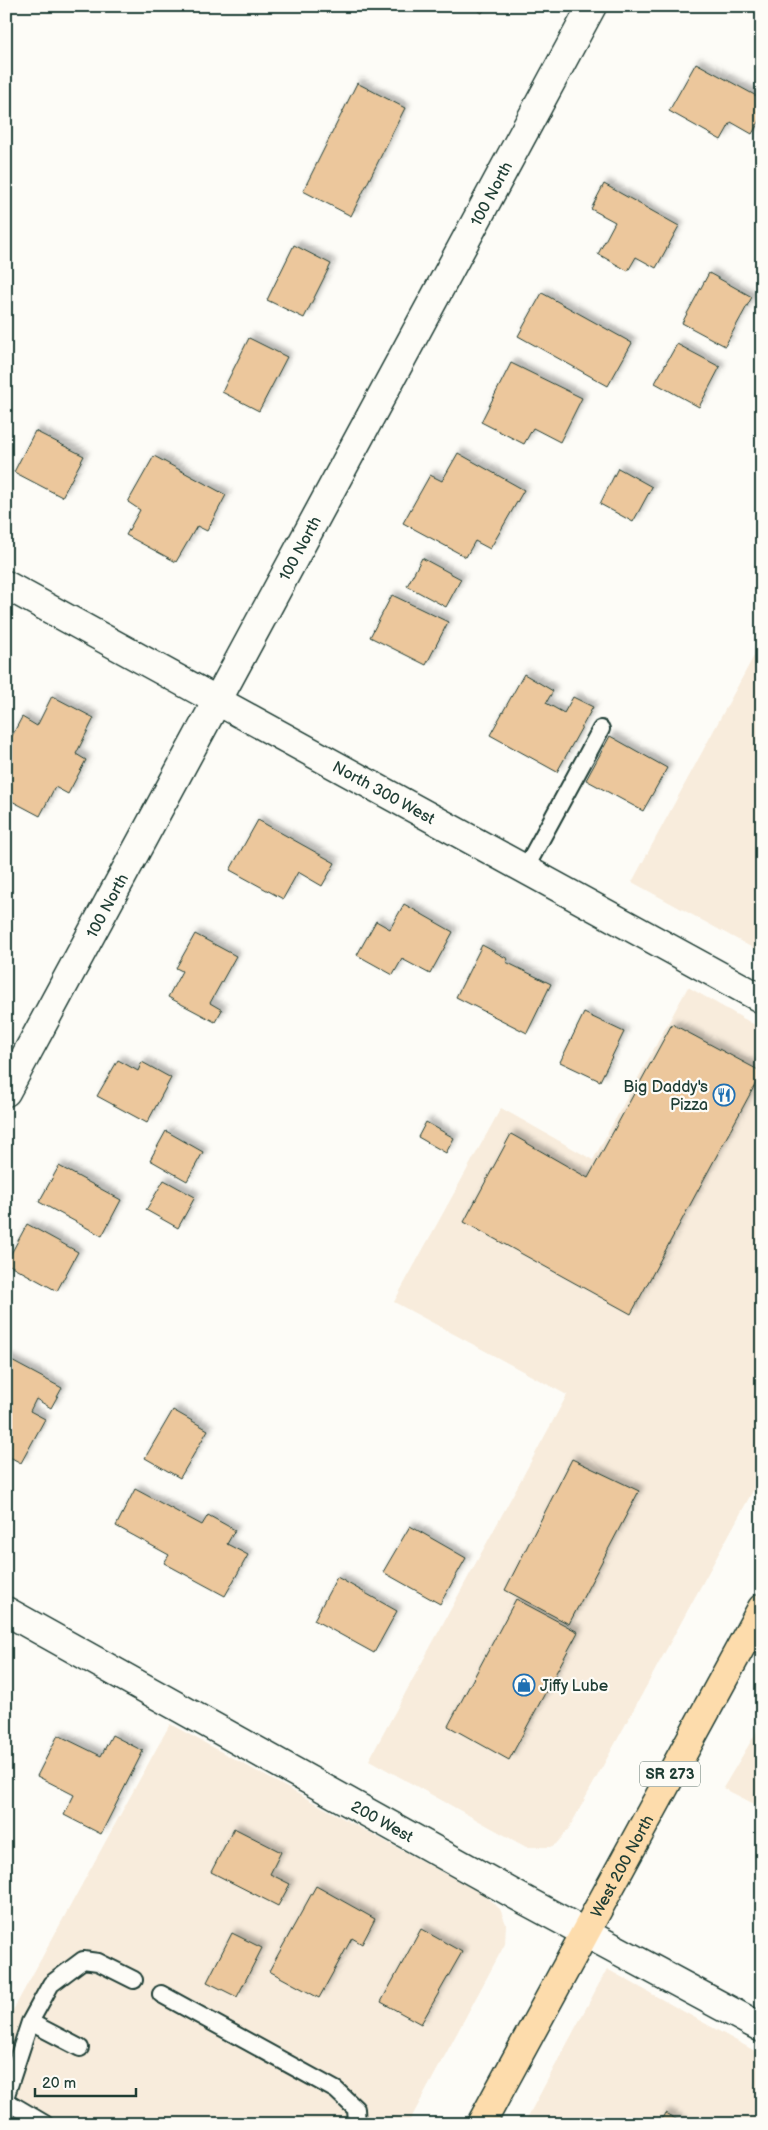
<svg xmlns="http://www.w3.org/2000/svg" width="768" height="2130" viewBox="0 0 768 2130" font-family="'Balsamiq Sans',sans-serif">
<defs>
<filter id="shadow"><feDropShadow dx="4.5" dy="-4.5" stdDeviation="2.5" flood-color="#0004"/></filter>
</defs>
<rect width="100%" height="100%" fill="#fdfcf7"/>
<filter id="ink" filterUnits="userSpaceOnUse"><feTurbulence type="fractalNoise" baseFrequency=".02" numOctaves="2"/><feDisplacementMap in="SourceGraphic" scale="10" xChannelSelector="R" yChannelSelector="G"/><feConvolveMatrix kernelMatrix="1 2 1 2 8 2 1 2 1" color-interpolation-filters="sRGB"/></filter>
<g filter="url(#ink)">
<!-- built -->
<path fill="#f8ecdc" d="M762 641V953L632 882Z
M688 987 762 1029V1474L568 1830 556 1844 550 1847H526L369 1760 567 1395 394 1302 501 1108 593 1160Z
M762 1723V1808L723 1788Z
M170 1724 484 1895 500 1909 506 1924 505 1944 408 2124H6V2023Z
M607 1969 762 2055V2124H524Z"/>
<!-- building -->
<path fill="#ecc79c" stroke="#1f3d34" filter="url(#shadow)" d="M471 6H487L482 13Z
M696 63 762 99V117L752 134 731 122 721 140 669 111Z
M357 83 405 108 351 216 303 191Z
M604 184 679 226 656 268 636 257 628 271 598 254 615 222 591 209Z
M294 245 331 264 304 318 267 300Z
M709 273 752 297 725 346 682 323Z
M542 293 632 343 608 386 518 336Z
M249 338 287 357 259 411 222 392Z
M677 344 720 367 699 407 655 383Z
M511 363 582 398 560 442 533 428 524 444 481 422Z
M35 431 84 456 62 497 14 472Z
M458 453 524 490 490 549 475 541 466 557 403 523 430 475 442 481Z
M154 456 226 495 207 531 197 526 176 562 126 535 140 510 128 502Z
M618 468 652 487 633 522 600 504Z
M422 558 461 579 446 607 407 586Z
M392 595 448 622 426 665 370 637Z
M524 674 553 691 546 703 564 713 573 697 593 707 557 772 490 735Z
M52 696 94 718 76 754 86 760 68 794 55 787 40 816 6 798V790L10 783 6 781V747L22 717 37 726Z
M610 736 667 768 643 811 586 780Z
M258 820 335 863 322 886 298 872 283 899 230 870Z
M404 904 453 932 430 974 402 959 393 975 357 955 376 921 390 929Z
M195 934 236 956 210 1003 222 1010 215 1022 168 997 182 971 176 968Z
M482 945 508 959 506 962 551 984 527 1033 456 997Z
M584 1013 624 1032 600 1081 560 1062Z
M672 1024 762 1072 631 1314 464 1222 511 1134 588 1178Z
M118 1060 138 1071 142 1062 171 1078 147 1123 97 1096Z
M426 1122 454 1138 446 1153 418 1137Z
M166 1131 203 1152 187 1181 150 1160Z
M59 1166 121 1200 102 1236 39 1202Z
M164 1180 195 1197 178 1228 146 1210Z
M27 1224 78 1252 57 1291 6 1263Z
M6 1358 62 1388 51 1408 36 1399 30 1411 45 1419 21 1463 6 1455Z
M173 1410 208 1430 180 1478 145 1458Z
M572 1459 639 1491 569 1624 505 1590Z
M135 1489 202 1525 208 1515 235 1530 227 1544 248 1555 225 1596 164 1563 169 1555 116 1526Z
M410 1526 466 1558 440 1604 383 1572Z
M337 1577 397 1611 374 1653 314 1620Z
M516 1599 578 1632 509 1760 448 1726Z
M58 1735 101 1756 112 1735 143 1751 101 1834 64 1815 74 1795 37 1776Z
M234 1828 281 1852 270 1874 290 1884 278 1906 211 1872Z
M316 1886 375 1919 362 1944 352 1938 319 1998 269 1971Z
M421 1929 462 1952 421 2024 381 2002Z
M232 1933 262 1948 237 1997 207 1982Z
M665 2113 685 2124H659Z"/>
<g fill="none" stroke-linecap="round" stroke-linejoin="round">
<!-- service casing -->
<g stroke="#1f3d34" stroke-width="20">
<path id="service" d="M525 869 601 729
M161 1994 336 2090 356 2109 357 2124
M30 2022 80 2048
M6 2095 30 2022 51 1984 83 1960 98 1962 134 1980
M6 2101 45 2124"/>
</g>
<!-- minor casing -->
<g stroke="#1f3d34" stroke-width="31">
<g id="minor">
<path id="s1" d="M6 585 762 999"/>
<path id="s2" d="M6 1092 592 6"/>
<path id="s3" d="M6 1611 519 1897 762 2028"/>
</g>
</g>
<!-- primary casing -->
<g stroke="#1f3d34" stroke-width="31">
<g id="primary">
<path id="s4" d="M481 2124 762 1608"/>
</g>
</g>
<!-- service -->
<use href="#service" stroke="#fdfcf7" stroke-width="16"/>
<!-- minor -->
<use href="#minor" stroke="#fdfcf7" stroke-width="28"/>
<!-- primary -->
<use href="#primary" stroke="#fddcac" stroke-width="28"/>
</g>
</g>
<!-- icons -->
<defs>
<g id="restaurant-ring" transform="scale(1.125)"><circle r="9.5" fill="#fdfcf7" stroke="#1f6fb2" stroke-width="1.5"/><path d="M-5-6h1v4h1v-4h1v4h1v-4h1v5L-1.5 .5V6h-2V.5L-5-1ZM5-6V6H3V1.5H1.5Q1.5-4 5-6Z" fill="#1f6fb2"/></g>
<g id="shop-ring" transform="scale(1.125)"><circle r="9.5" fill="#fdfcf7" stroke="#1f6fb2" stroke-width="1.5"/><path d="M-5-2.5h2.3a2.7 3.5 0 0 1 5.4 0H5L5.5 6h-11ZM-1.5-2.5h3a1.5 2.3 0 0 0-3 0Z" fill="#1f6fb2"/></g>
</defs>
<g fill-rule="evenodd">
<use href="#restaurant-ring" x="724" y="1095"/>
<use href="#shop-ring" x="524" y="1685"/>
</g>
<g text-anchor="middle" stroke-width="4.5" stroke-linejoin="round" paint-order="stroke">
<!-- shield labels -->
<rect fill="#fdfcf7" stroke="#62766e" stroke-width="1" x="640" y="1761.5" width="60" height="25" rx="4"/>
<g font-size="15" font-weight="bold" fill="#1f3d34">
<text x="670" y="1779">SR 273</text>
</g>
<!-- street labels -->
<g font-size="16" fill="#1f3d34" stroke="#fdfcf7">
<text dy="6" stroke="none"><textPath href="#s2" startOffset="1021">100 North</textPath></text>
<text dy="6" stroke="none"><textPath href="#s2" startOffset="618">100 North</textPath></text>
<text dy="6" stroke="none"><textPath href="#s1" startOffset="431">North 300 West</textPath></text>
<text dy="6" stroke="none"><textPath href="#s2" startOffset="212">100 North</textPath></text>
<text dy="6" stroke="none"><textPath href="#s3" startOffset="431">200 West</textPath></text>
<text dy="6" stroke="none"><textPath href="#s4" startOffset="294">West 200 North</textPath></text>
</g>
<!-- poi labels -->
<g font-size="16" fill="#1f3d34" stroke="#fdfcf7" text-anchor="end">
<text x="708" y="1092">Big Daddy's<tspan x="708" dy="18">Pizza</tspan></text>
<text x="540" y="1691" text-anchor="start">Jiffy Lube</text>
</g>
</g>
<!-- margin -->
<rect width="768" height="2130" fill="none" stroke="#fdfcf7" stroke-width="25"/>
<rect x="12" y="12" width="743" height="2105" fill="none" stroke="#1f3d34" stroke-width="2" filter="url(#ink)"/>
<!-- scale -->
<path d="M35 2088v8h101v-8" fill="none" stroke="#1f3d34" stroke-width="2.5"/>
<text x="42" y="2088" font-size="15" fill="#1f3d34" stroke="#fdfcf7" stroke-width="4" paint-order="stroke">20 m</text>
</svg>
